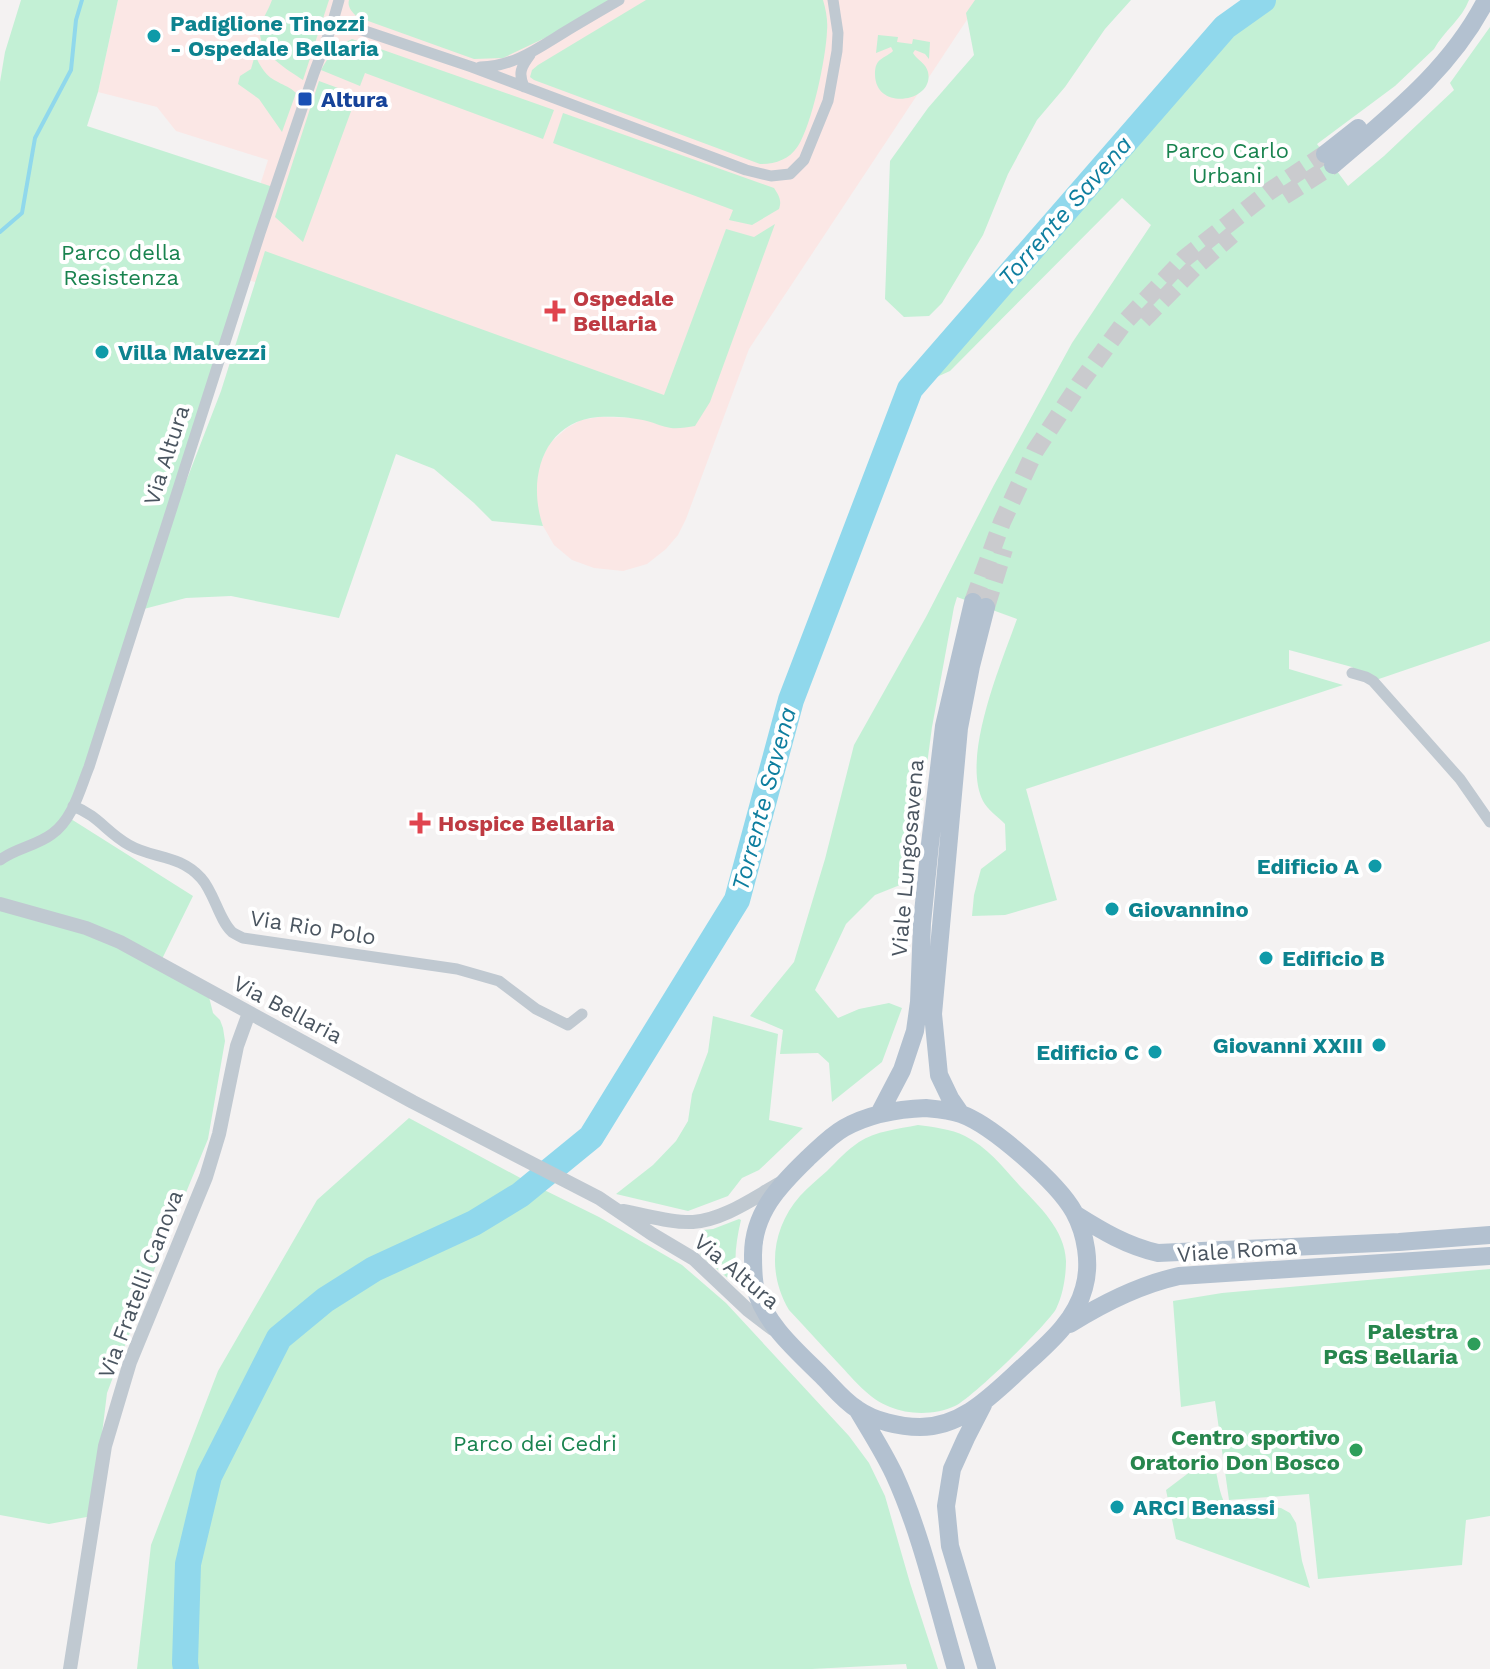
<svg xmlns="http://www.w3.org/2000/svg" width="1490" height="1669" viewBox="0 0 1490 1669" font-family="'Work Sans',sans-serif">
<rect width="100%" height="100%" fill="#f4f2f2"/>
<!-- medical -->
<path fill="#fbe7e5" d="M118 0H980L749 349 686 519 678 535 666 549 647 564 623 571 594 568 572 560 554 545 543 526 538 512 536 497 538 468 549 444 567 428 581 420 599 417 640 418 232 274 268 160 176 131 157 107 98 92Z"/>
<!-- green -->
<path fill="#c3f0d5" d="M21 0H118L98 92 87 126 273 187 143 593 221 391 265 251 664 395 726 229 754 237 775 224 710 402 695 426C688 427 678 429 671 428 663 427 655 423 647 421 633 417 612 416 598 417 542 422 527 480 543 526L492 521 474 503 434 469 396 454 339 618 231 596 186 598 136 611 71 819 193 896 161 961 209 997 213 1013 220 1020 223 1028 225 1041 208 1139 148 1285 107 1393 92 1516 49 1524 0 1515V82L5 52Z
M272 0H329L303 80C287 69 259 54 260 31 260 22 269 9 272 0Z
M349 0H610L547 37 503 58 474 59 357 17C352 12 347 7 349 0Z
M646 0H823C826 10 828 21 827 31 826 58 812 124 798 146 789 160 775 164 760 164L534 80 530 77 532 70 538 65Z
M975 0H1131L1105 29 1065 87 1037 120 1008 174 983 235 942 303 929 316 904 317 885 299 890 161 928 108 974 55 966 13Z
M1263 0H1469C1462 19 1444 31 1434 49L1395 86 1317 144 1348 186 1384 156 1454 90 1450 83 1490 27V641L1373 681 1352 667 1289 650V669L1343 685 1026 789 1057 900 1005 915 972 916 974 895 981 869 1006 850 1005 824C998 817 987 809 983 801 961 757 1001 664 1017 619L957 597 954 607 932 727 922 802 900 885 875 895 846 924 815 990 838 1018 859 1009 889 1003 902 1008 882 1062 832 1102 829 1063 818 1053 780 1054 783 1030 750 1016 794 962 825 859 854 745 926 617 994 485 1072 343 1151 225 1122 198 950 371 910 389 1225 27Z
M878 35 898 37 897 42 912 44 913 39 930 42 929 59 925 54 915 50 913 53C917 60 926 63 928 72 935 102 876 112 875 75 875 71 875 66 878 62 881 58 889 55 893 51L891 47 876 53Z
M352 39 554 110 543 139 365 73 360 86 321 70C329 55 337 46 352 39Z
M255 55C260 66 266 77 278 82 285 86 290 87 296 93L282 132 259 99 238 84 240 76 251 69Z
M319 81 357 95 303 242 275 217Z
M563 113 774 188C779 196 782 200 779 209L752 225 729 220 733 210 553 143Z
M713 1016 778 1034 769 1120 803 1128 759 1170 742 1178 728 1196 688 1211 616 1194 653 1165 676 1141 688 1121 692 1094 708 1052Z
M409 1118 526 1181 599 1217 682 1265 726 1303 849 1436 869 1463 885 1496 910 1583 938 1669H907L906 1664 812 1669H137L151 1545 218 1371 317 1200Z
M918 1125C933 1127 951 1129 965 1136 987 1147 1003 1167 1019 1185 1039 1206 1065 1230 1066 1261 1066 1276 1063 1295 1056 1309 1047 1325 972 1398 955 1406 936 1415 909 1415 890 1407 869 1399 854 1380 839 1364 822 1346 806 1328 789 1310 767 1273 771 1229 800 1196 808 1187 818 1179 827 1171 837 1161 847 1150 859 1142 876 1131 898 1129 918 1125Z
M739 1219 741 1220C736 1241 733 1262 738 1284L736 1285 700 1255 704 1248 703 1230 713 1229Z
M1490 1269V1516L1466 1520 1462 1565 1318 1579 1309 1494 1229 1500 1215 1401 1181 1407 1173 1301 1222 1293Z
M1211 1456C1218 1471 1217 1487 1224 1502L1281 1508 1290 1513 1296 1523 1302 1561 1310 1588 1176 1539 1166 1490Z"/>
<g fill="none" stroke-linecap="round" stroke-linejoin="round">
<!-- stream -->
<path stroke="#90d8ec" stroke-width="4" d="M0 232 22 213 35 138 71 70 76 20 82 0"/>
<!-- river -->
<path stroke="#90d8ec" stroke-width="26" d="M186 1669 185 1663 188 1564 209 1476 279 1338 325 1300 374 1269 474 1223 520 1195 591 1137 737 900 791 700 910 389 1225 27 1263 0"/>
<!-- primary-tunnel -->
<path stroke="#cacbce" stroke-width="18" stroke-dasharray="18 9" stroke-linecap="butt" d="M1284 196 1333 165
M1143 320 1195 267 1232 235
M973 602 1002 522 1035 451 1080 383 1124 323 1185 258 1270 191 1325 154
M986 607 1004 549"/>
<!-- minor -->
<path stroke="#c0c9d1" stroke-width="11" d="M331 28H346L362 30 472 67 746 170 771 176 790 174 804 160 828 101 837 51 838 33 833 0
M480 67C512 67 537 49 563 33 581 22 600 11 619 0
M524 87C518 73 521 67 530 55
M1352 673 1366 677 1373 681 1460 779 1490 822
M73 806C99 816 106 832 129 845 153 859 179 854 201 878 214 892 219 920 232 932 233 933 241 937 243 938L457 969 499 981 536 1009 568 1025 582 1014
M0 860C16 848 36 846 52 834 73 819 80 789 89 767L260 233 314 73 331 28 339 0"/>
<!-- tertiary -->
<path stroke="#c0c9d1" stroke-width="14" d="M0 904 86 928 120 942 413 1102 599 1198 652 1234 694 1259 748 1310 773 1329
M623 1211C646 1215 670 1223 693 1222 724 1220 755 1197 781 1183
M70 1669 105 1446 130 1362 206 1177 219 1134 237 1046 249 1013"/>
<!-- primary -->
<path stroke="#b3c1d0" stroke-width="18" d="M1325 154 1358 128
M1333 165C1390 116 1451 69 1486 0
M926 1108C937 1109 950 1110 961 1114 992 1125 1058 1183 1074 1212 1086 1234 1091 1264 1084 1288 1074 1326 1040 1350 1013 1376 987 1400 959 1427 920 1427 900 1427 874 1421 857 1409 844 1401 833 1387 822 1376 797 1351 767 1326 756 1291 753 1280 753 1267 753 1255 753 1213 779 1186 807 1159 819 1148 830 1136 844 1128 869 1114 897 1109 926 1108Z
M879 1114 902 1070 915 1031 919 1002 922 923 930 844 944 726 973 602
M961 1114 950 1098 939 1075 933 1014 959 728 971 666 986 607
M1075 1214C1102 1231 1127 1246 1158 1253L1399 1242 1490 1235
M1070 1324C1105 1302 1139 1285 1179 1276L1490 1256
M983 1405 966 1438 952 1469 946 1506 950 1546 987 1669
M857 1409C870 1431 883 1451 894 1474 922 1535 937 1605 956 1669"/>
</g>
<!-- markers -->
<g fill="#0f9aa8" stroke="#fff" stroke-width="3">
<circle cx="154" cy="36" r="8"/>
<circle cx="102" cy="352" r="8"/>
<circle cx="1375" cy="866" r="8"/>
<circle cx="1112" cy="909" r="8"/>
<circle cx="1266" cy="958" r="8"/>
<circle cx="1379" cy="1045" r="8"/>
<circle cx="1155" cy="1052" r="8"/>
<circle cx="1117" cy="1507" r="8"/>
</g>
<rect fill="#1a4fb4" stroke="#fff" stroke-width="3" x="297" y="91" width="16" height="16" rx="4"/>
<g fill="#e0444e" stroke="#fff" stroke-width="3">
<path d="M551 299h8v8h8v8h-8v8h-8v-8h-8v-8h8z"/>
<path d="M416 811h8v8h8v8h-8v8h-8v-8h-8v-8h8z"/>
</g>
<g fill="#2e9e5b" stroke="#fff" stroke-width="3">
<circle cx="1474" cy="1344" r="8"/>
<circle cx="1356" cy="1450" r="8"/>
</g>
<g text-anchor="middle" stroke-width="8" stroke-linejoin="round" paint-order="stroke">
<!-- culture labels -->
<g font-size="22" font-weight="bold" fill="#0d838f" stroke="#fff" text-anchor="start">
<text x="170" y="31">Padiglione Tinozzi<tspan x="170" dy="25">- Ospedale Bellaria</tspan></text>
<text x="118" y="360">Villa Malvezzi</text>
<text x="1359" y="874" text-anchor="end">Edificio A</text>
<text x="1128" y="917">Giovannino</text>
<text x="1282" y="966">Edificio B</text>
<text x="1363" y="1053" text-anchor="end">Giovanni XXIII</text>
<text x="1139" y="1060" text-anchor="end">Edificio C</text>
<text x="1133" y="1515">ARCI Benassi</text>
</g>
<!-- transit labels -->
<g font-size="22" font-weight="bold" fill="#164399" stroke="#fff" text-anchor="start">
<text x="321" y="107">Altura</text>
</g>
<!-- park labels -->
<g font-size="22" fill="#19834f" stroke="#fff">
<text x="1227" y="158">Parco Carlo<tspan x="1227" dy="25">Urbani</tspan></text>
<text x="121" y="260">Parco della<tspan x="121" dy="25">Resistenza</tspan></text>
<text x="535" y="1451">Parco dei Cedri</text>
</g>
<!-- health labels -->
<g font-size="22" font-weight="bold" fill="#be3a42" stroke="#fff" text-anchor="start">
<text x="573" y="306">Ospedale<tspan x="573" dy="25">Bellaria</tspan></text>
<text x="438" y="831">Hospice Bellaria</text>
</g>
<!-- street labels -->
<g font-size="22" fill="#4a5560" stroke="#fff">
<text transform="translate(166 455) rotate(-72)" y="8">Via Altura</text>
<text transform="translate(907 858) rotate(-85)" y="8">Viale Lungosavena</text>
<text transform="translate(313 927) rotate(9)" y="8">Via Rio Polo</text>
<text transform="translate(288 1009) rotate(28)" y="8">Via Bellaria</text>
<text transform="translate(1237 1250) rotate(-4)" y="8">Viale Roma</text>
<text transform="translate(737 1271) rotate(40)" y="8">Via Altura</text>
<text transform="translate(140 1284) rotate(-69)" y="8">Via Fratelli Canova</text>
</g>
<!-- leisure labels -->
<g font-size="22" font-weight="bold" fill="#27864d" stroke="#fff" text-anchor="end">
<text x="1458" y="1339">Palestra<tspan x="1458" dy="25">PGS Bellaria</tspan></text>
<text x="1340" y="1445">Centro sportivo<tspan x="1340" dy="25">Oratorio Don Bosco</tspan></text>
</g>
<!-- water labels -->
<g font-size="24" font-style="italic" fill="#0e7e9f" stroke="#fff">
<text transform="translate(1065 211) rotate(-49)" y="8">Torrente Savena</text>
<text transform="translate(764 799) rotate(-75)" y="8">Torrente Savena</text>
</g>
</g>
</svg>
